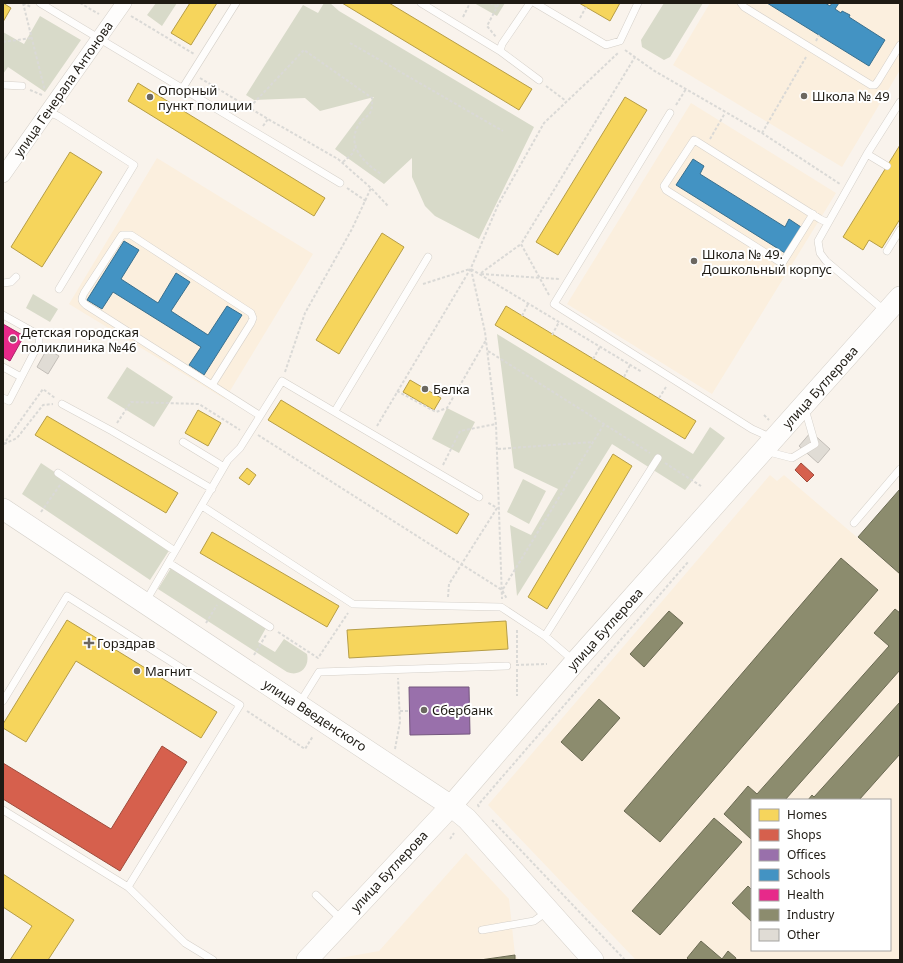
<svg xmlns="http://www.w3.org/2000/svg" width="903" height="963" viewBox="0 0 903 963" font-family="'Noto Sans',sans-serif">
<rect width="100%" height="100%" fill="#f9f3ec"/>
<!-- built -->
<path fill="#fbefde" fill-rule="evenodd" d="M710 3H900V70L842 167 673 65Z
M691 103 836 193 712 394 567 304Z
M157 158 313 254 225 399 69 304Z
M770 475 777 481 784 475 900 574V960H636L488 805ZM752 800H890V950H752Z
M466 853 509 899 515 955 519 960H329L379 951Z"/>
<!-- green -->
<path fill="#d8dac9" d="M156 3H177L162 26 147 15Z
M324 3H330L339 11 534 127 479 239 435 216 425 206 412 177V158L384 184 335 149 374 97 320 111 305 98 254 100 246 95 303 5 318 13Z
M474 3H505L497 16Z
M664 3H703L670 57 664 60 642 47 641 40Z
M40 16 81 40 45 92 8 67 3 74V32L24 44Z
M33 294 58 309 50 322 26 308Z
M497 334 693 454 710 427 725 438 685 490 612 444 517 596 510 525 531 535 558 489 514 468Z
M127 367 173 397 154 427 107 398Z
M447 408 475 422 459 453 432 439Z
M41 463 170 549 150 580 22 494Z
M523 479 546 491 529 524 507 512Z
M171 568 266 628 258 642 275 652 284 639 307 654C310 668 299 677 287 672L158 589Z"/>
<!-- homes -->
<path fill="#f6d55c" stroke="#b69d46" d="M3 3 11 8 3 22Z
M190 3H217L191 45 171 33Z
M342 3H389L532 89 519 110Z
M579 3H620L610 21Z
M138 83 325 198 314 216 128 101Z
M625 97 647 110 558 255 536 242Z
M900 145V219L882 248 869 240 863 250 843 237Z
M70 152 102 172 42 267 11 247Z
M382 233 404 247 339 354 316 340Z
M506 306 696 421 685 439 495 325Z
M410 380 441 398 434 410 403 392Z
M281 400 469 514 457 534 268 420Z
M198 410 221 423 208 446 185 433Z
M47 416 178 493 166 513 35 435Z
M613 454 632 466 547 609 528 597Z
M247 468 256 475 249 485 239 478Z
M212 532 339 606 327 627 200 553Z
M67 620 217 712 201 738 76 661 26 742 3 728V724Z
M506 621 508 649 349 658 347 630Z
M3 874 74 920 48 960H10L32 926 3 907Z"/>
<!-- shops -->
<path fill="#d6604d" stroke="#9f4b3c" d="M801 463 814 475 807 482 795 470Z
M162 746 187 762 120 871 3 799V763L111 829Z"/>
<!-- offices -->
<path fill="#9970ab" stroke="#74567e" d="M409 687H469L470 734 410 735Z"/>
<!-- schools -->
<path fill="#4393c3" stroke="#386f8e" d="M767 3H825L830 6 832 3H839L835 9 841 13 842 11 850 15 849 17 885 40 869 66Z
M693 159 704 166 700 174 785 227 789 219 801 227 785 253 676 185Z
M124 241 139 250 121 279 158 303 176 273 190 282 171 311 208 335 227 306 242 315 204 375 189 365 201 347 113 292 102 309 87 300Z"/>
<!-- health -->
<path fill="#e7298a" stroke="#ab2567" d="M3 324 24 336 10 361 3 357Z"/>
<!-- industry -->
<path fill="#8c8c6e" stroke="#6b6a53" d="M900 489V574L858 537Z
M841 558 878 590 660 842 624 811Z
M895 609 900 613V670L785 800H752L751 839 724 814 748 786 757 794 889 646 874 633Z
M669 611 683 623 644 667 630 654Z
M599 699 620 718 582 761 561 742Z
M900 702V754L859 800H808L812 795 814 797Z
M714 818 742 842 660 935 632 911Z
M748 886 752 890V922L732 903Z
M701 941 722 959 728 951 736 958 735 960H689L687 958Z
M515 955V960H480Z"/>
<!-- building -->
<path fill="#e0dcd5" stroke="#c3beb8" d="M47 349 59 356 48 374 37 367Z
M811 432 830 449 818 463 799 446Z"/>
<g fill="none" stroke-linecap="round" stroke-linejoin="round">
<!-- lane casing -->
<g stroke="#d5d0c9" stroke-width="8">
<path id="lane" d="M40 3 340 183
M421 3 500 51 539 80
M535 3 606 45 620 41 638 3
M741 3 744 7 871 85H875L878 81 900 45
M500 51 502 44 530 3
M3 85 22 86
M182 89 236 3
M48 112 58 116 134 165 59 289
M670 113 554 304 752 429 772 438
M867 154 887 166
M813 214 783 262H780L666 190 664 186 694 140 696 141 820 219 828 223
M887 251 900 230
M3 283 11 282 16 277
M885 311 826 261 820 253 818 241 867 154 900 102
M3 315 39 335V343L9 401 3 398
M3 367 21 377
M212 385 251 323 253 318 251 313 131 235H122L84 293C81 299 81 301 86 305L259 415
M62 404 112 431 212 489
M335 411 428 257
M183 442 224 467
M765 451 792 458 815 444 805 409
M58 473 175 551
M202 506 353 604 501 607 545 636 574 661
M854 523 900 469
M169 563 270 627
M146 601 228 460 240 448 282 381 479 497
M545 636 658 458
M3 701 67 596 240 705 128 887
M299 704 319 672 507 666
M3 810 128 887 185 943 213 960
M316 895 342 920
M482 930 534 921 548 911"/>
</g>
<!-- street casing -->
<g stroke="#d5d0c9" stroke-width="16">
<path id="street" d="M3 175 124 3"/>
</g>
<!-- secondary casing -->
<g stroke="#d5d0c9" stroke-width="22">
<path id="secondary" d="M3 509 451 806 467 819 593 960
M307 960 451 806 575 662 900 297"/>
</g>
<!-- path -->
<path stroke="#dad9d6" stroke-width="2" stroke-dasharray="3 2" stroke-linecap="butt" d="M23 3 45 91
M23 3 31 7
M80 3 99 14
M490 3 497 7 487 26 496 37
M497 7 499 3
M131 16 194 54
M463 17 470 3
M580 18 586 7
M816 41 819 35
M3 42 31 38
M350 43 503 131
M625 50 653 70 762 133 840 184
M200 78 268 119 338 159 371 188 388 206
M546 86 566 101
M30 90 42 95
M676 105 686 89
M250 107 304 50 372 98C373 120 366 112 358 126 346 147 366 164 381 174
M263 126 268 119
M762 133 806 57
M710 139 725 113
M343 162 352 154 356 145
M347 188 366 201
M471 269 485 332 496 424 502 599
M471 269 642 372
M481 273 521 244
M481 274 559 279
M423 284 470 269
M549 295 521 244 635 57
M522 316 528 304
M552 335 559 322
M488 351 650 453
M593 359 600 347
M285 372 305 313 352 229 371 188
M624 377 630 365
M397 391 436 412 447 408 486 340
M659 398 666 387
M764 415 769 420
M117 423 131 402 199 404 240 430
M377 426 471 268 498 205 544 123 619 52
M258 435 502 590 507 599
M4 444 17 438 43 405 53 404
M3 445 43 389 55 398
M498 449 593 442
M665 463 701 486
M443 465 460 431 496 424
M41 512 60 485
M503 589 604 424
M448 597 449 584 497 508 487 502
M206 623 217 605
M278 632 318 658 348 613
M254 655 266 635
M517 663V629
M516 665 547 664
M517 669V696
M247 711 305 749 313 736
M400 711H410
M395 749 400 722 398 678
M479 807 478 805 688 562
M492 820 625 960
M450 839 454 833"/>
<!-- lane -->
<use href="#lane" stroke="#fefdfc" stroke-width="7"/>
<!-- street -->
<use href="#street" stroke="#fefdfc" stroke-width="15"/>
<!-- secondary -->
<use href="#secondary" stroke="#fefdfc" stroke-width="21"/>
</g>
<!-- markers -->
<g fill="#6b6760" stroke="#fff" stroke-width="1.5">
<circle cx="804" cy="96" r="4"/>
<circle cx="150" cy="97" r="4"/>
<circle cx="694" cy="261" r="4"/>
<circle cx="13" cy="339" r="4"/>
<circle cx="425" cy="389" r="4"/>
<path d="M87 637h4v4h4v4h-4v4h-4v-4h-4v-4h4z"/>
<circle cx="137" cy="671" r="4"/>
<circle cx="424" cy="710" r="4"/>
</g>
<g text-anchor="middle" stroke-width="4" stroke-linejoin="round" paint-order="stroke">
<!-- street labels -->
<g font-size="13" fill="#1f1b14" stroke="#fff">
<text transform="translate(63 89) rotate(-55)" y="5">улица Генерала Антонова</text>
<text transform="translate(820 387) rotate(-48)" y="5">улица Бутлерова</text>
<text transform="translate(605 629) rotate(-48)" y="5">улица Бутлерова</text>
<text transform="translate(315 715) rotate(33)" y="5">улица Введенского</text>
<text transform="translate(389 871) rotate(-47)" y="5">улица Бутлерова</text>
</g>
<!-- poi labels -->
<g font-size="13" fill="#1f1b14" stroke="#fff" text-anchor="start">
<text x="158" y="95">Опорный<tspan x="158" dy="15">пункт полиции</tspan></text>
<text x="812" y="101">Школа № 49</text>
<text x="702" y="259">Школа № 49.<tspan x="702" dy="15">Дошкольный корпус</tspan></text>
<text x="21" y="337">Детская городская<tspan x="21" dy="15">поликлиника №46</tspan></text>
<text x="433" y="394">Белка</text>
<text x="97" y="648">Горздрав</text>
<text x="145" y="676">Магнит</text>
<text x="432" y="715">Сбербанк</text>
</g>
</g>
<!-- border -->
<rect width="903" height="963" fill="none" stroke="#1f1b14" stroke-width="8"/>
<!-- legend -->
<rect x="751" y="799" width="140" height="152" fill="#ffffff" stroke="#a5a4a1"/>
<rect x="759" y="809" width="20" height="12" fill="#f6d55c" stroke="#a5a4a1"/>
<text x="787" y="819" font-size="12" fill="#1f1b14">Homes</text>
<rect x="759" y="829" width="20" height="12" fill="#d6604d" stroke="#a5a4a1"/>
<text x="787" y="839" font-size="12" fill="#1f1b14">Shops</text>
<rect x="759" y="849" width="20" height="12" fill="#9970ab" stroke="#a5a4a1"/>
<text x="787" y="859" font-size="12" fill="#1f1b14">Offices</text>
<rect x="759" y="869" width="20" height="12" fill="#4393c3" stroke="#a5a4a1"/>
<text x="787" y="879" font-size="12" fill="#1f1b14">Schools</text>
<rect x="759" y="889" width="20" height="12" fill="#e7298a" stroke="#a5a4a1"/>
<text x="787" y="899" font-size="12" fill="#1f1b14">Health</text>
<rect x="759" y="909" width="20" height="12" fill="#8c8c6e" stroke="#a5a4a1"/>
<text x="787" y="919" font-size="12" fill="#1f1b14">Industry</text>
<rect x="759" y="929" width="20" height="12" fill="#e0dcd5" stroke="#a5a4a1"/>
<text x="787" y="939" font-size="12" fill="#1f1b14">Other</text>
</svg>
